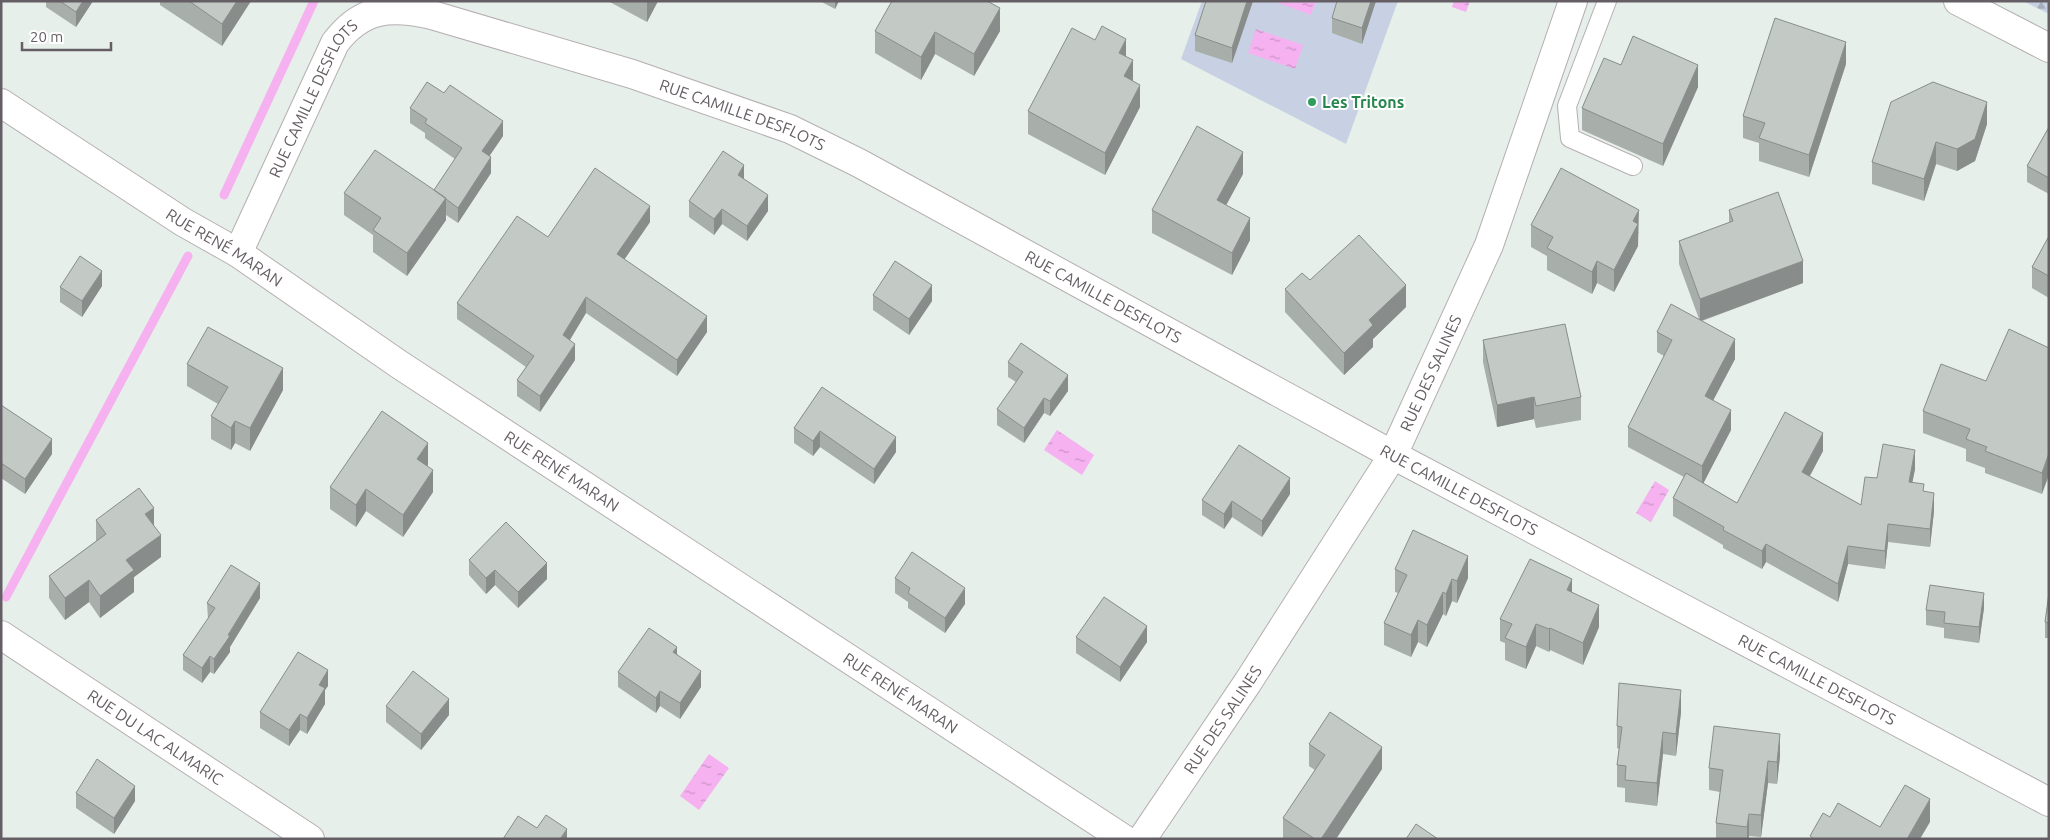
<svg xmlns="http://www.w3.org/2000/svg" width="2050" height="840" viewBox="0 0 2050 840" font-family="Ubuntu,sans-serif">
<defs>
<pattern id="forest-firs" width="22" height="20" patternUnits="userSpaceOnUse" patternTransform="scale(1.25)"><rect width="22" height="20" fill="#c7d1e3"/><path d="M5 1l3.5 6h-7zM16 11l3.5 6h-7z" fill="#a5adbc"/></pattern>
<pattern id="water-ripples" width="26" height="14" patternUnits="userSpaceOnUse" patternTransform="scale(1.25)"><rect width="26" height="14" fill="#f5b1f0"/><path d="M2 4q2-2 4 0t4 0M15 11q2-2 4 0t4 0" fill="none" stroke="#ca93c6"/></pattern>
</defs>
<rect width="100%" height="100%" fill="#e7efea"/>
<!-- forest -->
<path fill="url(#forest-firs)" d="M2023 1H2049V14Z"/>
<!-- pitch -->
<path fill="#c7d1e3" d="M1202 1H1398L1346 144 1181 59Z"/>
<!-- water -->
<path fill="url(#water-ripples)" d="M1273 1H1316L1311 15Z
M1454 1H1470L1466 12 1452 7Z
M1256 29 1303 45 1295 69 1248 53Z
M1057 430 1094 455 1082 475 1044 450Z
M1655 481 1669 490 1651 522 1636 513Z
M709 754 729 768 699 810 680 796Z"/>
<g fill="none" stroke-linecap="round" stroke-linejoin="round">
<!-- stream -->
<path stroke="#f5b1f0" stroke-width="9" d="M224 195 314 1
M6 597 188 256"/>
<!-- service casing -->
<g stroke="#b5afb3" stroke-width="20">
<path id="service" d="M1607 1 1567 106 1570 138 1633 166"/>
</g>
<!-- minor casing -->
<g stroke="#b5afb3" stroke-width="30">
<g id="minor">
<path d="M1958 1 2049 48"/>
<path id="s1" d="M1 103 183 222 238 253 400 365 1124 839"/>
<path id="s2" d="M238 253 335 43C362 7 391 6 432 15L632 74 790 129 859 163 1393 455 2049 802"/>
<path id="s3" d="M1 635 310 839"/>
<path id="s4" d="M1142 839 1248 682 1393 455 1489 245 1573 1"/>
</g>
</g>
<!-- service -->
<use href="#service" stroke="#fff" stroke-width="18"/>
<!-- minor -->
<use href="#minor" stroke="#fff" stroke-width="28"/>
</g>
<!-- wall -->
<path fill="#a8aeaa" d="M46 1H93L76 27 46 7Z
M160 1H251L222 46 160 5Z
M608 1H658L647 22Z
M820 1H839L835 9Z
M1253 1 1232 63 1195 51V35Z
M1376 1 1362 44 1332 33V18Z
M875 31H1000L974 76 935 54 921 80 875 53Z
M1126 57 1140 107 1105 175 1028 134V111Z
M1846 64 1809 177 1759 161V143L1743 138V116Z
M1621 65 1698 87 1663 166 1582 130V108Z
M410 108 503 136 489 156 491 173 458 223 446 215V220L407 276 373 252V235L344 215V193L434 190 455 159 425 138V133L410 123Z
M1987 124 1975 161 1957 171 1936 164 1924 201 1872 184V162Z
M2049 127V194L2027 182V166Z
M1243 174 1226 205 1250 240 1232 275 1152 233V210Z
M744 179 768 211 747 241 722 224 714 235 689 217V201Z
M1729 210 1803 283 1702 321 1735 359 1713 400 1731 430 1703 483 1737 503 1823 451 1810 476 1861 505 1877 478 1915 469 1912 482 1924 491 1934 511 1930 547 1888 542 1885 569 1848 564 1838 602 1766 562 1762 569 1723 548V545L1673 516V498L1684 477 1628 447V427L1664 356 1657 352V332L1699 319 1679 264V241L1729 223Z
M650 222 624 260 707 332 677 376 586 313 570 340 575 360 540 412 517 396V380L526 367 457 319V303L548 237Z
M1531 225 1639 232 1638 233V246L1614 292 1597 283 1592 294 1547 270V256L1531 247Z
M2049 236V298L2032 288V267Z
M102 286 82 317 60 302V287Z
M1285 289 1406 307 1373 339V347L1344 375 1285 312Z
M873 295 932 301 909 335 873 310Z
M1483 340 1581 397V420L1536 428 1534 419 1497 427 1483 362Z
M2049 348 2042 494 1985 473V468L1966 461V449L1923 433V411L1986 381Z
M1008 362 1068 391 1050 416 1044 413 1024 443 997 425V409L1016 382 1008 377Z
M187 364 283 390 250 451 235 443 231 450 211 439V416L218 404 187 386Z
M822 387 896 452 874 484 820 447 813 456 794 443V428Z
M1 405 52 454 25 494 1 478Z
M428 465 427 466 433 492 403 537 366 511 356 527 330 509V487Z
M1290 494 1262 537 1232 517 1224 529 1202 515V500Z
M96 520 154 526 161 557 134 577V592L100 618 89 602 65 620 49 598V576L96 541Z
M469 560 547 579 518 608 495 585 486 594 469 575Z
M1395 569 1468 578 1457 603 1452 601 1446 616 1443 614 1427 647 1418 642 1411 657 1384 645V623L1398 593 1395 592Z
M895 578 965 604 945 633 908 608V602L895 593Z
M1572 592 1599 627 1583 665 1550 650 1549 652 1536 646 1526 669 1505 660V643L1500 641V619Z
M2049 593V638H2045V622Z
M260 598 230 647V652L214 674 210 672 202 683 183 670V655L208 619 207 603Z
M1984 608 1979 643 1944 638V628L1926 625V610Z
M1076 637 1147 642 1120 682 1076 653Z
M677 654 701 687 680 719 660 706 656 713 618 687V672Z
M328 686 325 690V704L307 734 300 730 289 746 260 728V712Z
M386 706 449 715 421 750 386 722Z
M1681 712 1676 756 1663 754 1657 806 1625 802V788L1617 787V765L1619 749 1617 748V726Z
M1309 744 1382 769 1336 839H1283V818L1315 770 1309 766Z
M1780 756 1777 784 1768 783 1761 837 1749 836V839H1716V823L1720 792 1709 790V768Z
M76 793 135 801 114 834 76 808Z"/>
<!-- shaded-wall -->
<path fill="#888d8b" d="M83 1H93L76 27V12Z
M237 1H251L222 46V24Z
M647 1H658L647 22Z
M835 1H839L835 9Z
M1247 1H1253L1232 63V48Z
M1371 1H1376L1362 44V28Z
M1000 8V31L974 76V54Z
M935 32V54L921 80V57Z
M1126 39V61L1119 53Z
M1846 42V64L1809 177V155Z
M1133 60V83L1124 76Z
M1698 65V87L1663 166V144Z
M1140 85V107L1105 175V153Z
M1987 102V124L1975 161 1957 171V149Z
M503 121V136L482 167V151Z
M1936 142V164L1924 201V179Z
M1243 152V174L1217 222V200Z
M491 157V173L458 223V208Z
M744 165V181L738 175Z
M768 195V211L747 241V226Z
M446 198V220L407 276V253Z
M650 206V222L617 270V254Z
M722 209V224L714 235V219Z
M1639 210 1638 246 1614 292V270L1633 221Z
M1250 218V240L1232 275V253Z
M1597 261V283L1592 294V272Z
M1803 261V283L1700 321V299Z
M102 271V286L82 317V301Z
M932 285V301L909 335V319Z
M1406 285V307L1373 339V347L1344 375V353L1369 320Z
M586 297V313L563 351V335Z
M707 316V332L677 376V360Z
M1735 339V359L1705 416V396Z
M575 344V360L540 412V396Z
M283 368V390L250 451V428Z
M1068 375V391L1050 416V401Z
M1534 397V419L1497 427V405Z
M1044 398V413L1024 443V428Z
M1731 410V430L1702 486V466Z
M235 421V443L231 450V428Z
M820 431V447L813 456V441Z
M1823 433V451L1802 490V472Z
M896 437V452L874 484V469Z
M52 439V454L25 494V479Z
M428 443V465L417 482V459Z
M1915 450V469L1909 500V482Z
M2049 453V475L2042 494V473Z
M433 470V492L403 537V515Z
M1290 478V494L1262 537V521Z
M366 489V511L356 527V505Z
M1934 493V511L1930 547V529Z
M1232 501V517L1224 529V514Z
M154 508V530L145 514Z
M1888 524V542L1885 569V551Z
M161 535V557L134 577V592L100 618V596L126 560Z
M1766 544V562L1762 569V551Z
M1848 546V564L1838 602V584Z
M1468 556V578L1457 603V581Z
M547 563V579L518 608V592Z
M495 570V585L486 594V578Z
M1452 579V601L1446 616V594Z
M1572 579V601L1567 590Z
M89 580V602L65 620V598Z
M260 583V598L230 647V652L214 674V659Z
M965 588V604L945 633V618Z
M1443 592V614L1427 647V625Z
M1984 593V608L1979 643V627Z
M1599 605V627L1583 665V643Z
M1418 620V642L1411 657V635Z
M1536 624V646L1526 669V647Z
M1147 626V642L1120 682V667Z
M1550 628V650L1549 652V629Z
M677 647V662L673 652Z
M210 656V672L202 683V668Z
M328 670V686L325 690V704L307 734V718L319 685Z
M701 671V687L680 719V703Z
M1681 690V712L1676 756V734Z
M660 691V706L656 713V698Z
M449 699V715L421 750V734Z
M300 714V730L289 746V730Z
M1663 732V754L1657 806V783Z
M1780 734V756L1777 784V762Z
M1382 747V769L1336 839H1321Z
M1768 761V783L1761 837V815Z
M135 786V801L114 834V818Z
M1930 799V822L1920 839H1907Z
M1749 814V839H1747V827Z
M567 829V839H560Z"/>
<!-- building -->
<path fill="#c3cac6" stroke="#888d8b" d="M60 1H83L76 12Z
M189 1H237L222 24Z
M892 1H987L1000 8 974 54 935 32 921 57 875 31Z
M1206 1H1247L1232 48 1195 35Z
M1337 1H1371L1362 28 1332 18Z
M1775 18 1846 42 1809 155 1759 138 1765 123 1743 116Z
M1102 26 1126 39 1119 53 1133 60 1124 76 1140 85 1105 153 1028 111 1072 28 1095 40Z
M1633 36 1698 65 1663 144 1582 108 1604 58 1621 65Z
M427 82 444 93 450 85 503 121 482 151 491 157 458 208 434 190 462 148 425 123 427 119 410 108Z
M1933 82 1987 102 1975 139 1957 149 1936 142 1924 179 1872 162 1891 102Z
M1197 126 1243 152 1217 200 1250 218 1232 253 1152 210Z
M2049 127V178L2027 166Z
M375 150 446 198 407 253 373 230 381 218 344 193Z
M723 151 744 165 738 175 768 195 747 226 722 209 714 219 689 201Z
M595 168 650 206 617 254 707 316 677 360 586 297 563 335 575 344 540 396 517 380 534 356 457 303 517 216 548 237Z
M1561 168 1639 210 1633 221 1638 224 1614 270 1597 261 1592 272 1547 248 1553 237 1531 225Z
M1778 192 1803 261 1700 299 1679 241 1733 221 1729 210Z
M1359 235 1406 285 1369 320 1373 325 1344 353 1285 289 1302 273 1310 280Z
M2049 236V276L2032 267Z
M80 256 102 271 82 301 60 287Z
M895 261 932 285 909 319 873 295Z
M1671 304 1735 339 1705 396 1731 410 1702 466 1628 427 1672 340 1657 332Z
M1565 324 1581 397 1536 406 1534 397 1497 405 1483 340Z
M208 327 283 368 250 428 235 421 231 428 211 416 228 387 187 364Z
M2009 329 2049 348V453L2042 473 1985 451 1987 447 1966 439 1970 429 1923 411 1941 364 1986 381Z
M1021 343 1068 375 1050 401 1044 398 1024 428 997 409 1023 372 1008 362Z
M822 387 896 437 874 469 820 431 813 441 794 428Z
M1 405 52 439 25 479 1 463Z
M382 411 428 443 417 459 433 470 403 515 366 489 356 505 330 487Z
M1785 412 1823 433 1802 472 1861 505 1865 477 1877 478 1883 444 1915 450 1909 482 1924 484 1923 491 1934 493 1930 529 1888 524 1885 551 1848 546 1838 584 1766 544 1762 551 1723 530 1724 527 1673 498 1686 473 1737 503Z
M1239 445 1290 478 1262 521 1232 501 1224 514 1202 500Z
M139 488 154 508 145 514 161 535 126 560 134 570 100 596 89 580 65 598 49 576 106 534 96 520Z
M506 522 547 563 518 592 495 570 486 578 469 560Z
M1413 530 1468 556 1457 581 1452 579 1446 594 1443 592 1427 625 1418 620 1411 635 1384 623 1407 575 1395 569Z
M912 552 965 588 945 618 908 593 910 588 895 578Z
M1530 559 1572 579 1567 590 1599 605 1583 643 1550 628 1549 629 1536 624 1526 647 1505 638 1512 624 1500 619Z
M231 565 260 583 228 635 230 636 214 659 210 656 202 668 183 655 215 608 207 603Z
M1930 585 1984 593 1979 627 1944 623 1945 612 1926 610Z
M2049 593V623L2045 622Z
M1104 597 1147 626 1120 667 1076 637Z
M649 628 677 647 673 652 701 671 680 703 660 691 656 698 618 672Z
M298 652 328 670 319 685 325 688 307 718 300 714 289 730 260 712Z
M413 671 449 699 421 734 386 706Z
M1619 683 1681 690 1676 734 1663 732 1657 783 1625 780 1626 766 1617 765 1622 727 1617 726Z
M1330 712 1382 747 1321 839H1315L1283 818 1325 755 1309 744Z
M1714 726 1780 734 1777 762 1768 761 1761 815 1749 814 1747 827 1716 823 1723 770 1709 768Z
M97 759 135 786 114 818 76 793Z
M1905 785 1930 799 1907 839H1814L1810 836 1823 813 1830 817 1838 803 1880 827Z
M546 815 567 829 560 839H503L518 816 537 828Z
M1416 824 1438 839H1406Z"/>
<!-- markers -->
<circle fill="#2e9e5b" stroke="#fff" stroke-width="2" cx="1312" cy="102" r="5"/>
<g text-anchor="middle" stroke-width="4" stroke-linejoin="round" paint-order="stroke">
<!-- street labels -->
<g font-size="16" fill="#655e64" stroke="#fff">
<text dy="6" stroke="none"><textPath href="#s2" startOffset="172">RUE CAMILLE DESFLOTS</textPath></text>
<text dy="6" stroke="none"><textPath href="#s2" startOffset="666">RUE CAMILLE DESFLOTS</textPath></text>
<text dy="6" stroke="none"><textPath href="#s1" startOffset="266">RUE RENÉ MARAN</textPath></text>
<text dy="6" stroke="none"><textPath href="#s2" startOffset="1071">RUE CAMILLE DESFLOTS</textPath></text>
<text dy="6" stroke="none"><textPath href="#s4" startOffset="549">RUE DES SALINES</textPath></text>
<text dy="6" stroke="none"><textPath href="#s1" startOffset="671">RUE RENÉ MARAN</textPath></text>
<text dy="6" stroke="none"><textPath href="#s2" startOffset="1476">RUE CAMILLE DESFLOTS</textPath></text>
<text dy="6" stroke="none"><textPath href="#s2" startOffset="1881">RUE CAMILLE DESFLOTS</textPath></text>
<text dy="6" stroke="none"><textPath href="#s1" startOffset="1076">RUE RENÉ MARAN</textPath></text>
<text dy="6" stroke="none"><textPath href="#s4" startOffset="144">RUE DES SALINES</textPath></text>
<text dy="6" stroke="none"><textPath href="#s3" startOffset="185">RUE DU LAC ALMARIC</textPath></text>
</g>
<!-- leisure labels -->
<g font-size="16" font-weight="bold" fill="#27864d" stroke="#fff" text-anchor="start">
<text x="1322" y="108">Les Tritons</text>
</g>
</g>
<!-- border -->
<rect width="2050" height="840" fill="none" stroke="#655e64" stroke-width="5"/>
<!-- scale -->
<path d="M22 42v8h89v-8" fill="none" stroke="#655e64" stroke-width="2.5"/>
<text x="30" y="42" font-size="15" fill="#655e64" stroke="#ffffff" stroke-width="4" paint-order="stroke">20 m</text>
</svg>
